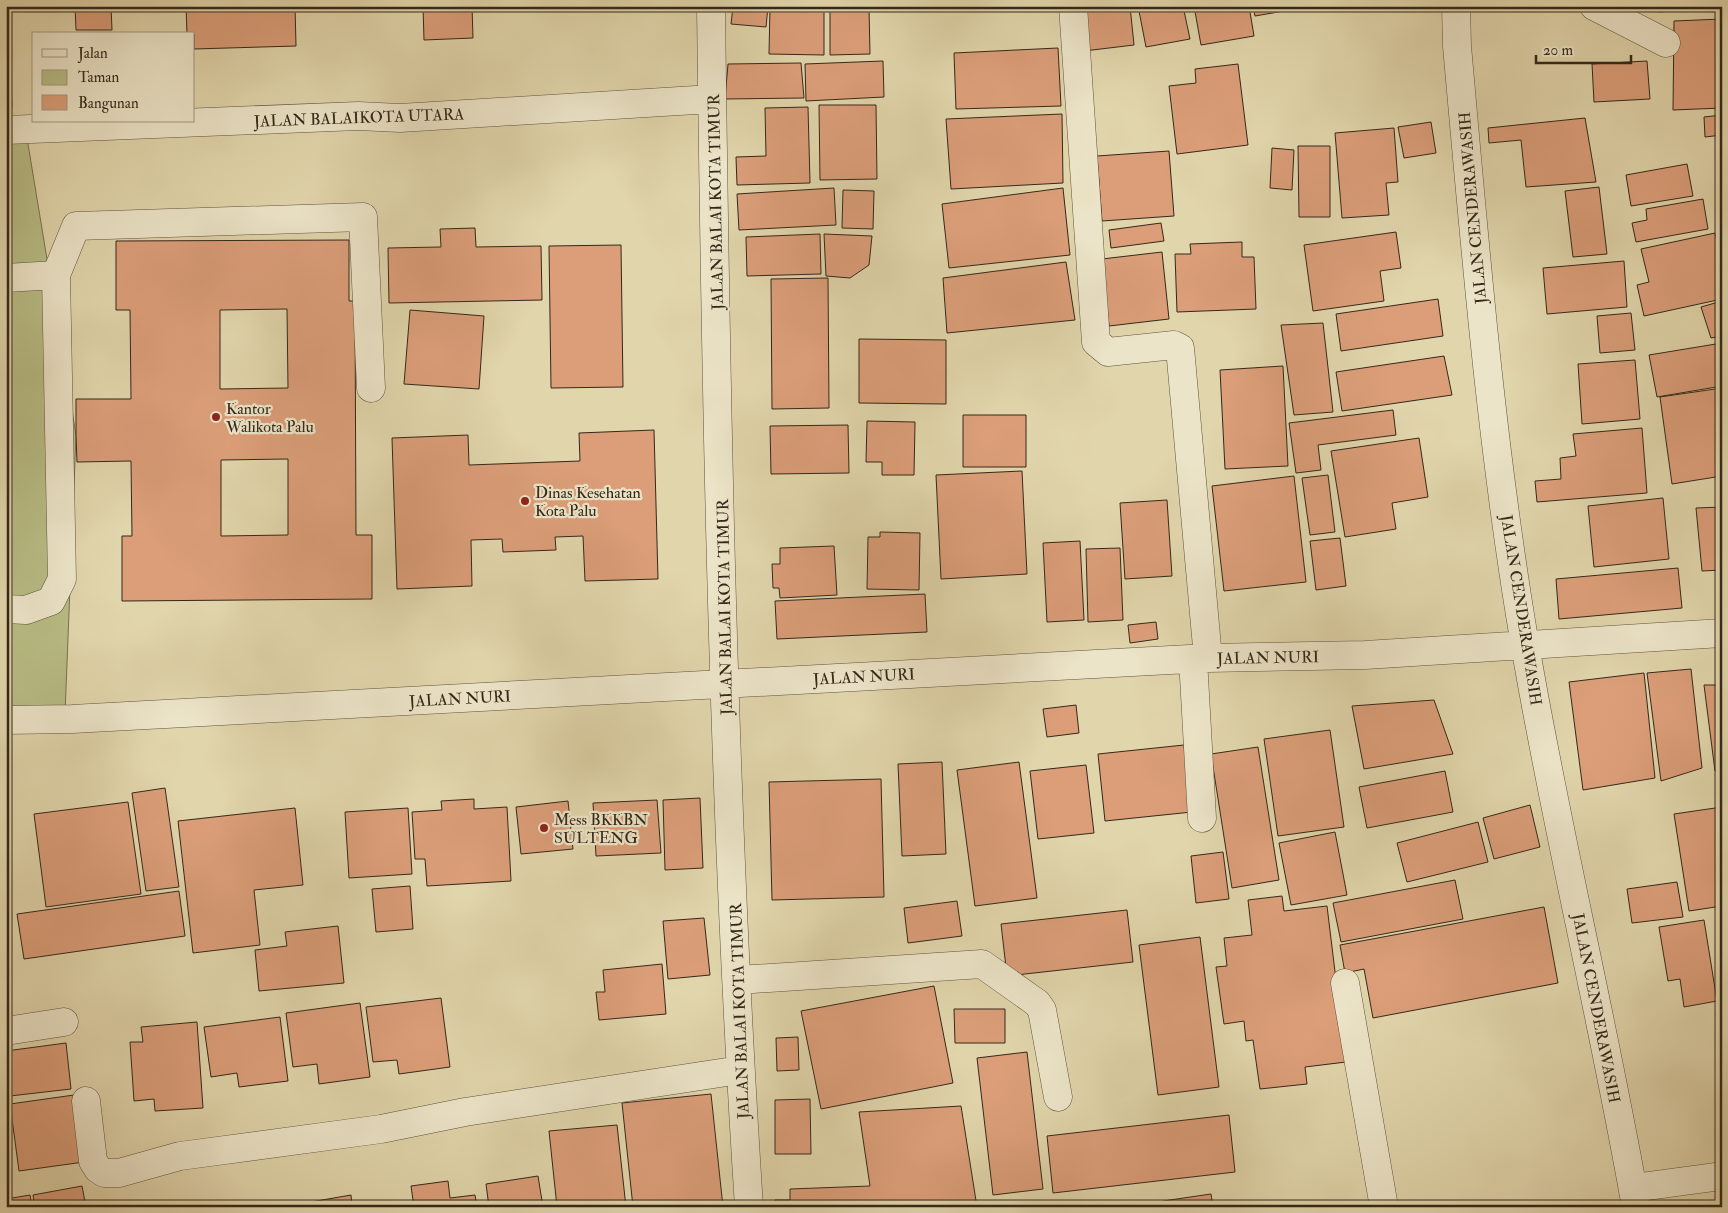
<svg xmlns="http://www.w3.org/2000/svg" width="1728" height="1213" viewBox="0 0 1728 1213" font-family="'IM FELL Double Pica',serif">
<rect width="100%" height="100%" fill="#e1d5ab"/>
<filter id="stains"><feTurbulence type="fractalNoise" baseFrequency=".004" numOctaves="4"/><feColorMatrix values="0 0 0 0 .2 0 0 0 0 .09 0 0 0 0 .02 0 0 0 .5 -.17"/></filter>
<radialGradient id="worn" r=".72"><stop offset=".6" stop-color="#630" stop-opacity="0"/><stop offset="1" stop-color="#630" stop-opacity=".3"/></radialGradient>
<!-- green -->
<path fill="#b8bc85" stroke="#767250" d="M26 132 76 435 65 714 6 718V135Z"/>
<!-- building -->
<path fill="#db9e79" stroke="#34281a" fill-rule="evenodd" d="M75 6H111L112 30H76Z
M186 6H295L296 46 194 49V34H187Z
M423 6H472L473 38 424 40Z
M733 6H768L766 27 731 24Z
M770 6 824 7V55L769 54Z
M1078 6H1130L1134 45 1084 51Z
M1138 6H1183L1190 39 1146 47Z
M1194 6H1249L1254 36 1201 45Z
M1253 6H1290V10L1255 16Z
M1659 6H1720V9L1658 12Z
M830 8H869L870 54 830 55Z
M6 9H8L12 107H6Z
M1722 19V108L1673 110 1674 21Z
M1058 48 1061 106 956 109 954 53Z
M883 61 884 97 806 101 805 64Z
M1647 61 1650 99 1594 102 1592 64Z
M801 63 804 98 725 99 728 64Z
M1238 64 1248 145 1177 154 1169 86 1196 83 1195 69Z
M819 105H876L877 179 820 180Z
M808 107 810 183 737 185 736 157 766 156 765 108Z
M1062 114 1063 183 951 189 946 119Z
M1722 115V135L1705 137 1704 117Z
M1585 118 1596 182 1526 187 1521 140 1489 143 1488 128Z
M1431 122 1436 153 1404 158 1398 127Z
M1394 128 1398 182 1386 183 1389 215 1342 218 1335 133Z
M1298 146H1330V217H1299Z
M1272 148 1294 150 1292 190 1270 188Z
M1169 151 1174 216 1102 221 1097 156Z
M1687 164 1693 196 1631 206 1626 175Z
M1599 187 1607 254 1573 257 1565 191Z
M834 188 836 225 739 230 737 194Z
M1063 188 1070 255 949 268 942 204Z
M843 190 874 191 873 229 842 228Z
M1703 199 1708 229 1636 242 1632 223 1647 220 1646 209Z
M1161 223 1164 241 1111 248 1109 230Z
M475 228 476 247 541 246 542 300 389 303 388 248 441 247 440 229Z
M1396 232 1401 268 1380 271 1384 301 1313 311 1304 245Z
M1715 233 1722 264V299L1644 316 1637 285 1649 282 1641 249Z
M820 234 821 274 747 276 746 237Z
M824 234 872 236 869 265 850 278 826 276Z
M349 240V301H355L356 535H372V599L122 601V536H132L131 461 77 462 76 435V399H131L130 310H116V241ZM287 309 288 388 220 389V310ZM288 459V535L221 536V460Z
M1242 242V257H1254L1256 309 1177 312 1175 254H1191L1190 244Z
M621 245 623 387 551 388 549 246Z
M1162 252 1169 319 1109 326 1102 259Z
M1624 261 1627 307 1547 314 1543 268Z
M1066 262 1075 320 947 333 943 278Z
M828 278 829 408 772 409 771 279Z
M1438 299 1443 336 1341 351 1336 314Z
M1722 301V336L1711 338 1701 307Z
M410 310 484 316 479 389 404 384Z
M1631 313 1635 350 1600 353 1597 316Z
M1323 323 1333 412 1294 415 1281 325Z
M859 339 946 340V404L859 403Z
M1722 343V386L1657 397 1649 355Z
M1444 356 1452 395 1342 411 1336 372Z
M1635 360 1640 419 1582 424 1578 364Z
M1283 366 1288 466 1225 469 1220 370Z
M1722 388V476L1672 484 1660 397Z
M1393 410 1396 435 1318 445 1321 470 1296 473 1289 423Z
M963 415H1026V467H963Z
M867 421 915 422 914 475H882V462H866Z
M848 425 849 473 771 474 770 426Z
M1642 428 1647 493 1537 502 1535 481 1561 479 1560 458 1576 456 1573 434Z
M654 430 658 579 585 581 583 536 555 537 556 550 503 552 502 539 471 540 472 586 397 589 392 438 468 435 469 465 580 461 579 433Z
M1419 438 1428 497 1392 503 1396 529 1345 537 1331 451Z
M1022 471 1027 574 941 579 936 475Z
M1328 475 1335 532 1310 535 1302 478Z
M1294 476 1306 582 1224 591 1212 486Z
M1663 498 1669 559 1594 567 1588 506Z
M1167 500 1172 576 1125 579 1120 503Z
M1722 507V570L1702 571 1696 508Z
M880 532 920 533 919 590 867 589 868 537H880Z
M1340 538 1346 586 1316 590 1310 541Z
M1080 541 1084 620 1047 622 1043 543Z
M834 546 837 595 780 598 779 588H773L772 564H780V548Z
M1120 548 1123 620 1088 622 1086 549Z
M1678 568 1682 608 1559 619 1556 579Z
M925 594 927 632 777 639 775 601Z
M1156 622 1158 639 1130 643 1128 625Z
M1691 669 1702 768 1661 781 1647 673Z
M1644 673 1655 778 1583 790 1569 682Z
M1704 685H1722V769L1715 771Z
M1434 700 1453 754 1364 769 1352 706Z
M1076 705 1079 733 1047 737 1043 709Z
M1330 730 1344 827 1278 836 1264 739Z
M1184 745 1192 812 1105 821 1098 754Z
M1258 747 1279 880 1232 888 1211 754Z
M942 762 946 854 902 856 898 764Z
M1019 762 1037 898 975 906 957 770Z
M1086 765 1094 833 1038 839 1030 771Z
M1445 771 1453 812 1367 828 1359 787Z
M881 779 884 897 772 900 769 782Z
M165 788 179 887 146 891 132 793Z
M700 798 703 868 665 870 663 800Z
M474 799V809L507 807 511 881 427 886 425 859H415L412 812 442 810 441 801Z
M657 800 661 853 596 856 593 803Z
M568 801 573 849 521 854 516 807Z
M128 802 141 894 46 907 34 814Z
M1530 805 1540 847 1494 859 1483 818Z
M1722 807V906L1689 911 1674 814Z
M295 808 303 885 254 890 260 945 193 953 178 821Z
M408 808 412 874 349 878 345 812Z
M1478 822 1488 862 1407 882 1397 843Z
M1335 832 1347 895 1291 905 1279 843Z
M1223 852 1229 899 1196 903 1191 856Z
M1455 880 1463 919 1341 942 1333 903Z
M1677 882 1683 917 1632 923 1627 889Z
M410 886 413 929 376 932 372 889Z
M179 891 185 936 24 959 17 914Z
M1282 896 1284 911 1327 906 1346 1062 1305 1067 1307 1084 1260 1089 1253 1040 1246 1041 1244 1021 1224 1024 1216 967 1227 966 1224 938 1252 935 1248 900Z
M957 901 962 936 908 943 904 908Z
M1544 907 1558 983 1373 1018 1364 969 1345 973 1340 945Z
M1127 910 1133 962 1007 976 1001 924Z
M704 918 710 975 668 979 663 921Z
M1704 920 1717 1001 1684 1007 1680 979 1668 981 1659 927Z
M338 926 344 983 259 991 255 950 287 946 285 932Z
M1200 937 1219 1087 1158 1095 1139 945Z
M662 964 666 1014 599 1020 596 992H605L603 970Z
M934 986 953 1083 821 1109 801 1011Z
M441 998 450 1067 399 1074 397 1060 373 1062 366 1007Z
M360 1003 370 1077 319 1084 317 1064 293 1067 286 1013Z
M954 1009H1005V1043H955Z
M1716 1013H1722V1047Z
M280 1017 288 1081 239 1087 237 1073 211 1077 204 1027Z
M197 1022 203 1108 155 1111 154 1099 134 1101 130 1042H143L141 1027Z
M798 1037 799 1070 777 1071 776 1038Z
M66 1043 71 1089 10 1096 6 1051Z
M1027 1052 1043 1189 993 1195 977 1058Z
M711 1094 723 1207H633L622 1103Z
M74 1095 84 1162 19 1171 10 1104Z
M810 1099 811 1154H775V1100Z
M961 1106 977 1207H775V1200H790V1189L870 1186 859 1112Z
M6 1107 12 1150 6 1151Z
M1229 1115 1235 1172 1053 1193 1047 1136Z
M617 1125 626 1207H557L549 1131Z
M538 1176 543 1207H489L486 1184Z
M448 1181 450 1198 475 1195 477 1207H414L411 1186Z
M82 1186 86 1207H35L33 1195Z
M1211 1194 1213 1207H1164L1163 1201Z
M30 1195 32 1207H6V1199Z
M351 1195 352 1207H282Z
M214 1203 215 1207H192V1206Z"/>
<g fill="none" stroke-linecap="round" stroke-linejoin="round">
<!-- minor casing -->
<g stroke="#5f533e" stroke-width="29">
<path id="minor" d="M711 6C716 406 723 807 749 1207
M1073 6 1096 342 1108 352 1174 345 1180 348 1208 658
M1456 6 1457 46C1475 246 1491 446 1525 645 1557 833 1603 1019 1636 1207
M1594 6 1666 43
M6 130 358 116 400 118 712 99
M6 278 56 275
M6 609 26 610 51 601 62 579 56 275 76 226 363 217 371 388
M1193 659 1202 818
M6 720 72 719 1208 658 1365 655 1722 633
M738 980 982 964 1037 1003 1042 1010 1058 1097
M1345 983 1384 1207
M6 1031 64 1022
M86 1101 93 1161 98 1169 104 1173H119L180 1156 381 1129 465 1112 740 1070
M1633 1188 1722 1176"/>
</g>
<!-- minor -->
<use href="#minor" stroke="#ece4c8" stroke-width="28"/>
</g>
<!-- markers -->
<g fill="#8f2418" stroke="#ece4c8" stroke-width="2">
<circle cx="216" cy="417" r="5"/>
<circle cx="525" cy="501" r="5"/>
<circle cx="544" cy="828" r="5"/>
</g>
<g text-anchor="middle" stroke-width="4.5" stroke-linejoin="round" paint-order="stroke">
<!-- street labels -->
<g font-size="16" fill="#34281a" stroke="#ece4c8">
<text transform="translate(359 117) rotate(-2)" y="6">JALAN BALAIKOTA UTARA</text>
<text transform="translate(715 202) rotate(-91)" y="6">JALAN BALAI KOTA TIMUR</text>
<text transform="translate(1472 208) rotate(-95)" y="6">JALAN CENDERAWASIH</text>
<text transform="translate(724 607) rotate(-91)" y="6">JALAN BALAI KOTA TIMUR</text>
<text transform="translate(1522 610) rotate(81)" y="6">JALAN CENDERAWASIH</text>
<text transform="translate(1268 657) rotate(-1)" y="6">JALAN NURI</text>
<text transform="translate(864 676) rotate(-3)" y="6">JALAN NURI</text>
<text transform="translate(460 698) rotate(-3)" y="6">JALAN NURI</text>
<text transform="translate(1597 1008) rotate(79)" y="6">JALAN CENDERAWASIH</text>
<text transform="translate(739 1011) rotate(-92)" y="6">JALAN BALAI KOTA TIMUR</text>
</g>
<!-- poi labels -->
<g font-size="16" fill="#34281a" stroke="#ece4c8" text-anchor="start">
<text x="226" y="414">Kantor<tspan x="226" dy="18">Walikota Palu</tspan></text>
<text x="535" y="498">Dinas Kesehatan<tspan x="535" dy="18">Kota Palu</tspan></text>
<text x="554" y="825">Mess BKKBN<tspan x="554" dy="18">SULTENG</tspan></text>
</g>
</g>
<!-- margin -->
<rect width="1728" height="1213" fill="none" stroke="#e1d5ab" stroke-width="25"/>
<rect x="8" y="8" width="1713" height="1198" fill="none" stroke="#34281a" stroke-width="2.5"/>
<rect x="12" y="12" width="1703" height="1188" fill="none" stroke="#34281a"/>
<!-- legend -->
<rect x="32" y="32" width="162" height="90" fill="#ece4c8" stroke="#a29982"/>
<rect x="42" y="49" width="25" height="8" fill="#ece4c8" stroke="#a29982"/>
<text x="78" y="58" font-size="15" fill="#34281a">Jalan</text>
<rect x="42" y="70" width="25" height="15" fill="#b8bc85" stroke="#a29982"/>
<text x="78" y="82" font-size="15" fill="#34281a">Taman</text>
<rect x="42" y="95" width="25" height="15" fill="#db9e79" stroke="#a29982"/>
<text x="78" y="108" font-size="15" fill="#34281a">Bangunan</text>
<!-- scale -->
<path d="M1536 55v8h95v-8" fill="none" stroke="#34281a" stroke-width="2.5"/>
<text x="1543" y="55" font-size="15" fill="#34281a" stroke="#ece4c8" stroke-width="4" paint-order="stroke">20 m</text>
<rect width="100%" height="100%" filter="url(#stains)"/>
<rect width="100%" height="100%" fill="url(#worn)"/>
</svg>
